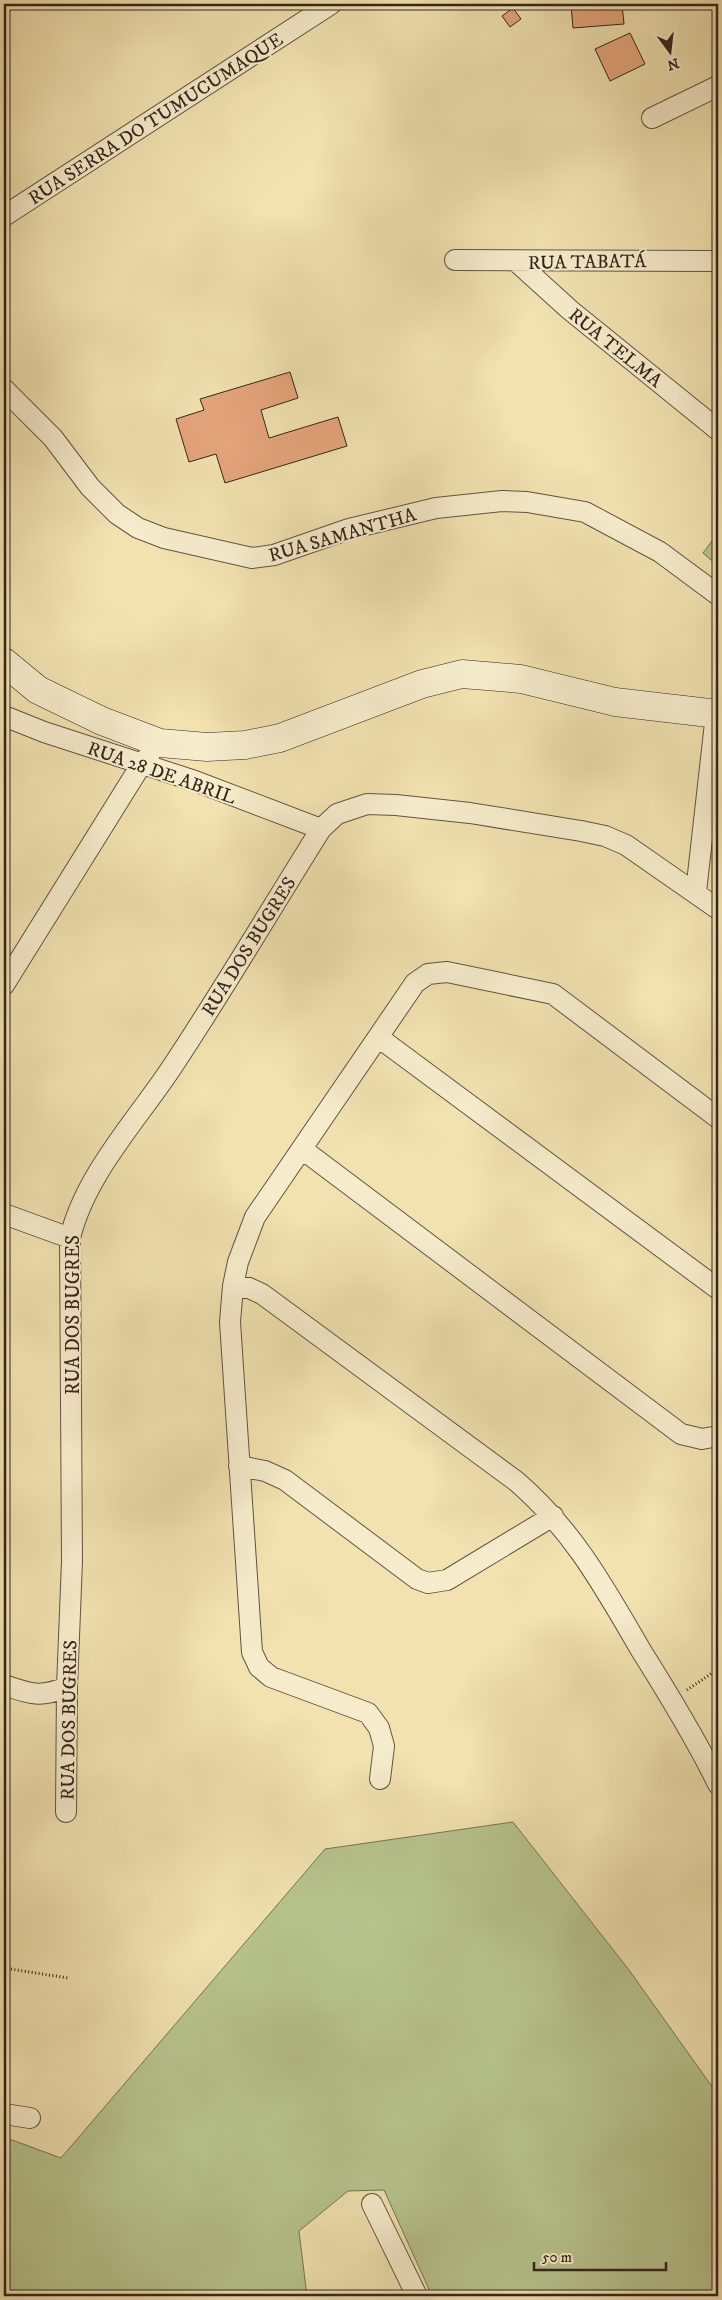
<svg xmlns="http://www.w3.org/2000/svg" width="722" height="2300" viewBox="0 0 722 2300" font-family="'IM FELL DW Pica',serif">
<rect width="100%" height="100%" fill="#f1e2b0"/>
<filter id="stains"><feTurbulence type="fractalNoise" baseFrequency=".004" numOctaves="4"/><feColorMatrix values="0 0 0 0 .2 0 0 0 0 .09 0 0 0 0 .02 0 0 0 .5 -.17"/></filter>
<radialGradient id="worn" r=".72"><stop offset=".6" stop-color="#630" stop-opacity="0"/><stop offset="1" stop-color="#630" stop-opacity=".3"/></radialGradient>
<!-- green -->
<path fill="#b7c48e" stroke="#757455" d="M718 533V566L703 553Z
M513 1822 629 1970 718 2095V2296H432L384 2190 348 2191 299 2231 307 2296H4V2137L61 2158 325 1849Z"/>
<!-- building -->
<path fill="#e6a57c" stroke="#33251c" d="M571 4H622L624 24 573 28Z
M513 8 521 19 510 27 502 16Z
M630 33 645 64 610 81 595 49Z
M290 372 298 398 261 410 269 438 338 417 347 446 225 483 216 454 189 462 176 419 204 410 200 399Z"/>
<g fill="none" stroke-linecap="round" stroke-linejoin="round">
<!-- street casing -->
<g stroke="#625441" stroke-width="22">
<path id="street" d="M652 118 718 86
M4 216 331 4
M455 260 718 261
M517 262 570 310 718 430
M4 389 53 438 90 487 117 514 138 528 164 538 252 558 274 555 349 529 436 508 502 501 527 502 585 512 660 552 718 595
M4 716 44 732 195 781 321 829
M696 892 716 714
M4 985 141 765 150 754
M378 1037 718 1289
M302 1149 681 1434 702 1439 718 1436
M4 1214 70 1238
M233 1286 249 1288 262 1294 516 1481C574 1531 604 1587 642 1652 669 1695 696 1739 718 1784
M239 1466 265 1471 285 1480 417 1579 428 1583 447 1580 553 1516
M4 1685C30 1694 40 1698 67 1687
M380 1779 384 1746 379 1728 368 1713 271 1677 259 1667 252 1652 230 1322 233 1286 238 1262 255 1217 415 983 428 974 447 972 553 994 718 1118
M66 1812 67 1687 72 1561 70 1238C85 1174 139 1118 174 1064 225 987 272 907 321 829L337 814 367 804 396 805 470 813 581 831 605 836 626 845 718 909
M4 2114 30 2118
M372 2204 417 2296"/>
</g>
<!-- secondary casing -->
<g stroke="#33251c" stroke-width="29">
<path id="secondary" d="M4 662 38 690 102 721 160 743 207 747 245 745 280 738 422 684 462 674 521 679 615 702 718 714"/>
</g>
<!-- path -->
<path stroke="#33251c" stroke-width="3" stroke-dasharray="1 2.5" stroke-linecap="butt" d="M687 1690 718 1669
M4 1968 68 1978"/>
<!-- street -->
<use href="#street" stroke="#f6eccc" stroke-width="20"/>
<!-- secondary -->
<use href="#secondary" stroke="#f6eccc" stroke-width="28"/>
</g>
<g text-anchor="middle" stroke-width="4" stroke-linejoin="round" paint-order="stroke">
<!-- street labels -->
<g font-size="19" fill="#33251c" stroke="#f6eccc">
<text transform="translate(155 118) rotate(-33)" y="7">RUA SERRA DO TUMUCUMAQUE</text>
<text transform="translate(587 261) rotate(-1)" y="7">RUA TABATÁ</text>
<text transform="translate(616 347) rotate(39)" y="7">RUA TELMA</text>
<text transform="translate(342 534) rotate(-16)" y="7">RUA SAMANTHA</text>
<text transform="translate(162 772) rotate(19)" y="7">RUA 28 DE ABRIL</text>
<text transform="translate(248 946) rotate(-58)" y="7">RUA DOS BUGRES</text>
<text transform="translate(72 1315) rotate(-90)" y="7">RUA DOS BUGRES</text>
<text transform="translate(68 1720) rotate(-89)" y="7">RUA DOS BUGRES</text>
</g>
</g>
<!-- margin -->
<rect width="722" height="2300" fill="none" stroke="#f1e2b0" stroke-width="20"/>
<rect x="5" y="5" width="712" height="2290" fill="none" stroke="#33251c" stroke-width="2.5"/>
<rect x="10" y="10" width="702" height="2280" fill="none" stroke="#33251c"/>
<!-- north arrow -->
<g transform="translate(670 52) rotate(165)" stroke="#f6eccc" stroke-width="4" paint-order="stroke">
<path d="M0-4L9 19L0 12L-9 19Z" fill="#33251c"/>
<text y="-8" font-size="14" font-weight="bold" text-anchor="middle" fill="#33251c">N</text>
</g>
<!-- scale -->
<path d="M534 2262v8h132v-8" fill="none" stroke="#33251c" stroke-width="2.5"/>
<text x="542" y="2262" font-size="15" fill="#33251c" stroke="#f6eccc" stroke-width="4" paint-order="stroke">50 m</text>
<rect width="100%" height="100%" filter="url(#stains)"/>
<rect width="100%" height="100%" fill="url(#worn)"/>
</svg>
